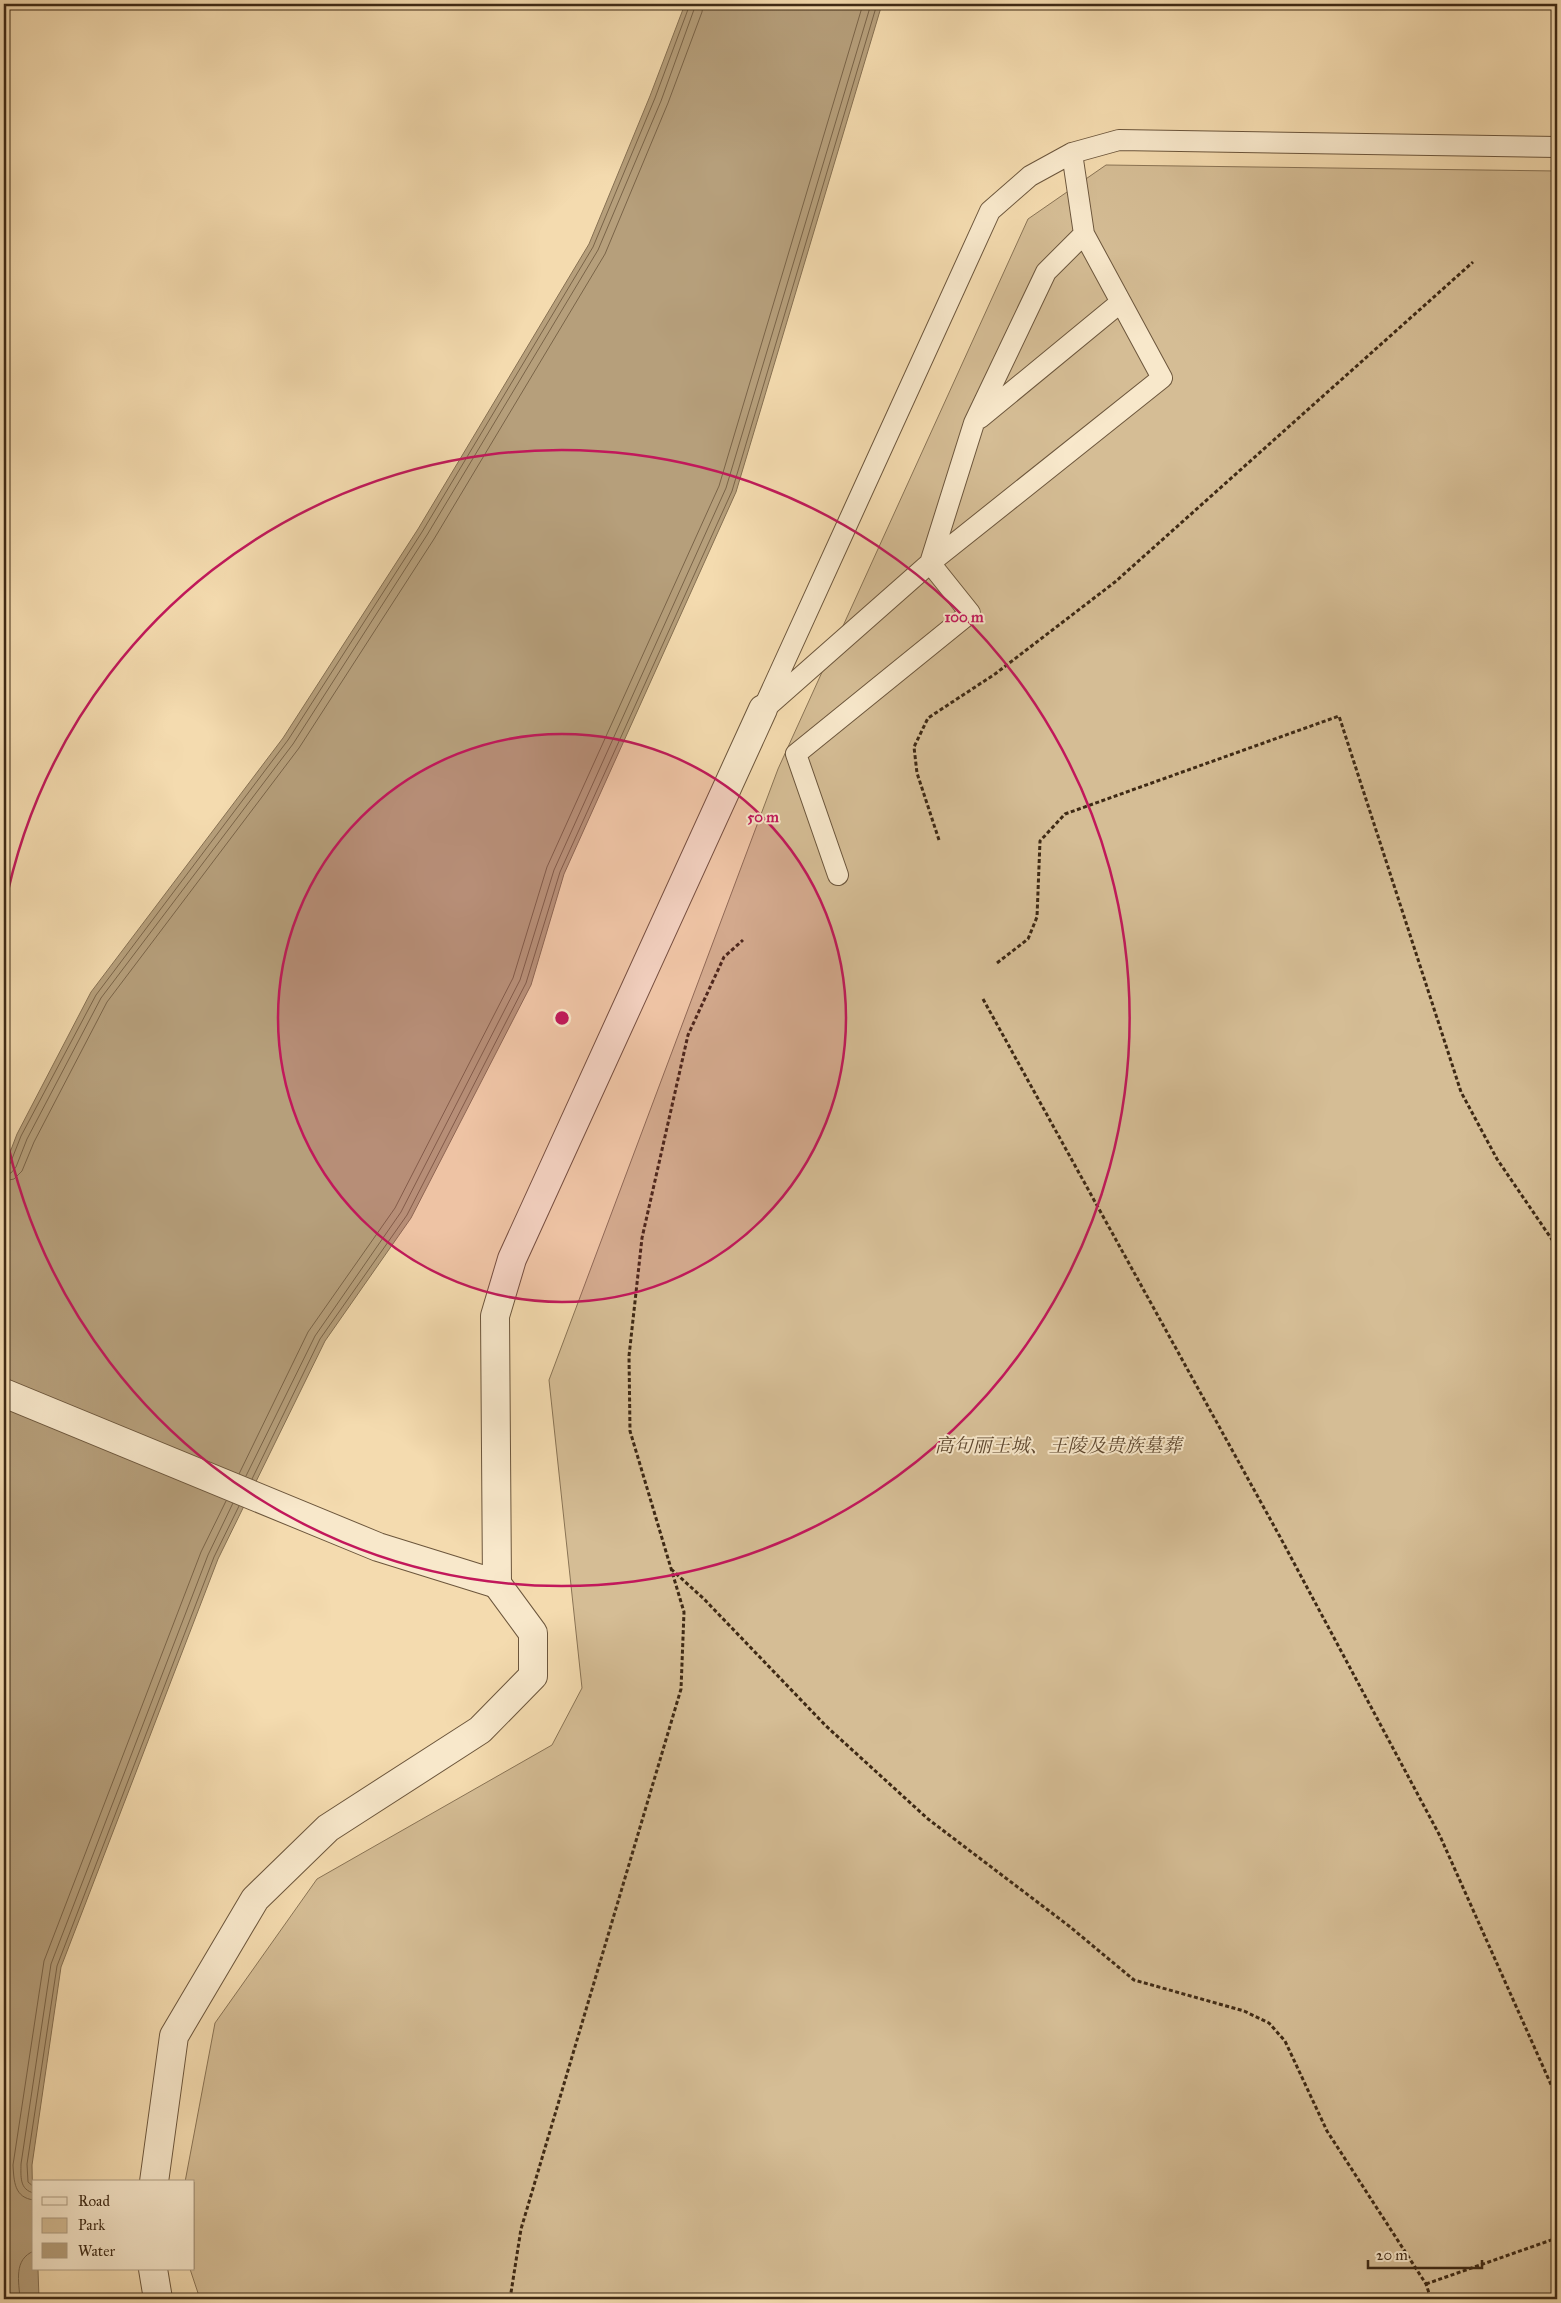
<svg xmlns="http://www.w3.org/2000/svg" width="1561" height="2303" viewBox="0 0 1561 2303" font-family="'IM FELL Great Primer','Noto Serif SC',serif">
<rect width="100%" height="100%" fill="#f4dbaf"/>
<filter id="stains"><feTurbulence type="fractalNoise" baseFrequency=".004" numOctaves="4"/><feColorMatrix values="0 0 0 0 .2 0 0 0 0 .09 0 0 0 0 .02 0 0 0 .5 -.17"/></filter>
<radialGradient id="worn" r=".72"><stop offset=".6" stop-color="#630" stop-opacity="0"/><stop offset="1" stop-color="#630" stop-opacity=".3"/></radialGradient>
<!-- green -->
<path fill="#d5bd95" stroke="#8a7455" d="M1106 165 1557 171V2299H200L190 2269H194V2182H185L215 2023 317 1879 552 1745 582 1688 549 1380 778 769 1028 219Z"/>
<!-- water -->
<path fill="#b69f7b" stroke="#867052" d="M685 4H882L736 492 564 874 531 985 411 1218 325 1341 218 1559 61 1967 32 2165 34 2269H38L39 2299H4V1168L17 1134 91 992 283 738 418 529 589 244 650 96Z"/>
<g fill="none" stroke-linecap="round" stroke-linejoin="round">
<!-- shore -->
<path stroke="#7a6448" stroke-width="1" d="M4 1167 10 1164 21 1136 96 995 288 740 422 532 593 247 655 98 690 4
M4 1174 11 1173 16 1167 27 1139 101 998 293 744 427 535 598 250 661 101 696 4
M4 1181 14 1179 22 1171 34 1142 107 1002 299 748 434 539 605 254 668 103 702 12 703 4
M239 1474 308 1332 395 1208 513 978 547 867 719 486 863 4
M246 1476 315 1336 401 1212 520 980 554 870 726 488 871 4
M252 1479 320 1339 407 1215 526 983 560 872 732 491 877 4
M34 2187 28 2182 27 2164 57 1966 214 1557 239 1506
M34 2193C19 2190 21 2176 21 2164L51 1964 208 1555 233 1503
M34 2200C14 2198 14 2181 13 2165L44 1961 201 1552 226 1501
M20 2299C19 2282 13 2259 34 2251"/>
<!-- service casing -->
<g stroke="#6c563c" stroke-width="22">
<path id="service" d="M980 418 1121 302
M769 705 930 563 974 423 1046 272 1084 234
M763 709 990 211 1030 176 1072 153 1119 140 1557 147
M838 875 796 754 970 613 930 563 1162 378 1084 234 1072 153"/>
</g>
<!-- minor casing -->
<g stroke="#6c563c" stroke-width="30">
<path id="minor" d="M154 2182 174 2036 255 1899 328 1828 480 1730 533 1676V1633L497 1584
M153 2269 158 2299"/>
</g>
<!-- tertiary casing -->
<g stroke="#6c563c" stroke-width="30">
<path id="tertiary" d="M4 1393 378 1547 497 1584 495 1316 512 1259 763 709"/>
</g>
<!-- path -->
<path stroke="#3f2a15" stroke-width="3" stroke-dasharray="4 2.5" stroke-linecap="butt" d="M939 840 917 773 914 747 928 718 995 674 1115 582 1473 262
M997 963 1028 939 1037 917 1040 841 1065 814 1339 716 1461 1092 1497 1159 1557 1247
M983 999 1279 1535 1440 1836 1557 2098
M671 1569 704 1599 826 1726 928 1819 1069 1926 1134 1980 1244 2011 1269 2023 1285 2041 1327 2131 1426 2284 1431 2299
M1426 2284 1557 2238
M510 2299 521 2229 681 1689 684 1612 630 1431 629 1356 642 1238 688 1035 724 957 743 940"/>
<!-- service -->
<use href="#service" stroke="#f8e8cb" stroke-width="20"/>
<!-- minor -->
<use href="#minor" stroke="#f8e8cb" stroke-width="28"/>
<!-- tertiary -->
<use href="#tertiary" stroke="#f8e8cb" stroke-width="28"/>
</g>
<!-- distance rings -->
<circle cx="562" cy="1018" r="284" fill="#c2185b" fill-opacity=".12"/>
<g fill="none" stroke="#c2185b" stroke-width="2.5">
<circle cx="562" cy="1018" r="284"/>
<path d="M4 910A568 568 0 1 1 4 1126"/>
</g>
<g text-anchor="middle" stroke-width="4" stroke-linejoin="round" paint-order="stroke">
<!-- park labels -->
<g font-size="19" font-style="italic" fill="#5d472f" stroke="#f8e8cb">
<text x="1058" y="1452">高句丽王城、王陵及贵族墓葬</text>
</g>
</g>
<circle cx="562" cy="1018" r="8" fill="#c2185b" stroke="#f8e8cb" stroke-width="2.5"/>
<g font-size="15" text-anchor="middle" font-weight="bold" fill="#c2185b" stroke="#f8e8cb" stroke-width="4" stroke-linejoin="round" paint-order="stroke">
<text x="964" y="622">100 m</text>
<text x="763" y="822">50 m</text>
</g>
<!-- margin -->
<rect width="1561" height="2303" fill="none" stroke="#f4dbaf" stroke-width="20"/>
<rect x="5" y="5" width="1551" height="2293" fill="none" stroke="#3f2a15" stroke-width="2.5"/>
<rect x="10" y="10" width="1541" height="2283" fill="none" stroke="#3f2a15"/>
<!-- legend -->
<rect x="32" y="2180" width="162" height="90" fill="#f8e8cb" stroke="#ae9c82"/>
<rect x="42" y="2197" width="25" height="8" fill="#f8e8cb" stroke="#ae9c82"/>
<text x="78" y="2206" font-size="15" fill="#3f2a15">Road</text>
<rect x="42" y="2218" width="25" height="15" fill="#d5bd95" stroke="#ae9c82"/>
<text x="78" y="2230" font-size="15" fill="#3f2a15">Park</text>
<rect x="42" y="2243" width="25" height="15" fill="#b69f7b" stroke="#ae9c82"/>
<text x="78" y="2256" font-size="15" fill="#3f2a15">Water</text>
<!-- scale -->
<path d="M1368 2260v8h114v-8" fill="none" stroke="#3f2a15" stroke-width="2.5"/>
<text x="1376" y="2260" font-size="15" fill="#3f2a15" stroke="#f8e8cb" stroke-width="4" paint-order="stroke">20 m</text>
<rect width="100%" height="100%" filter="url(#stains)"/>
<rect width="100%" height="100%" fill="url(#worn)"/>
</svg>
